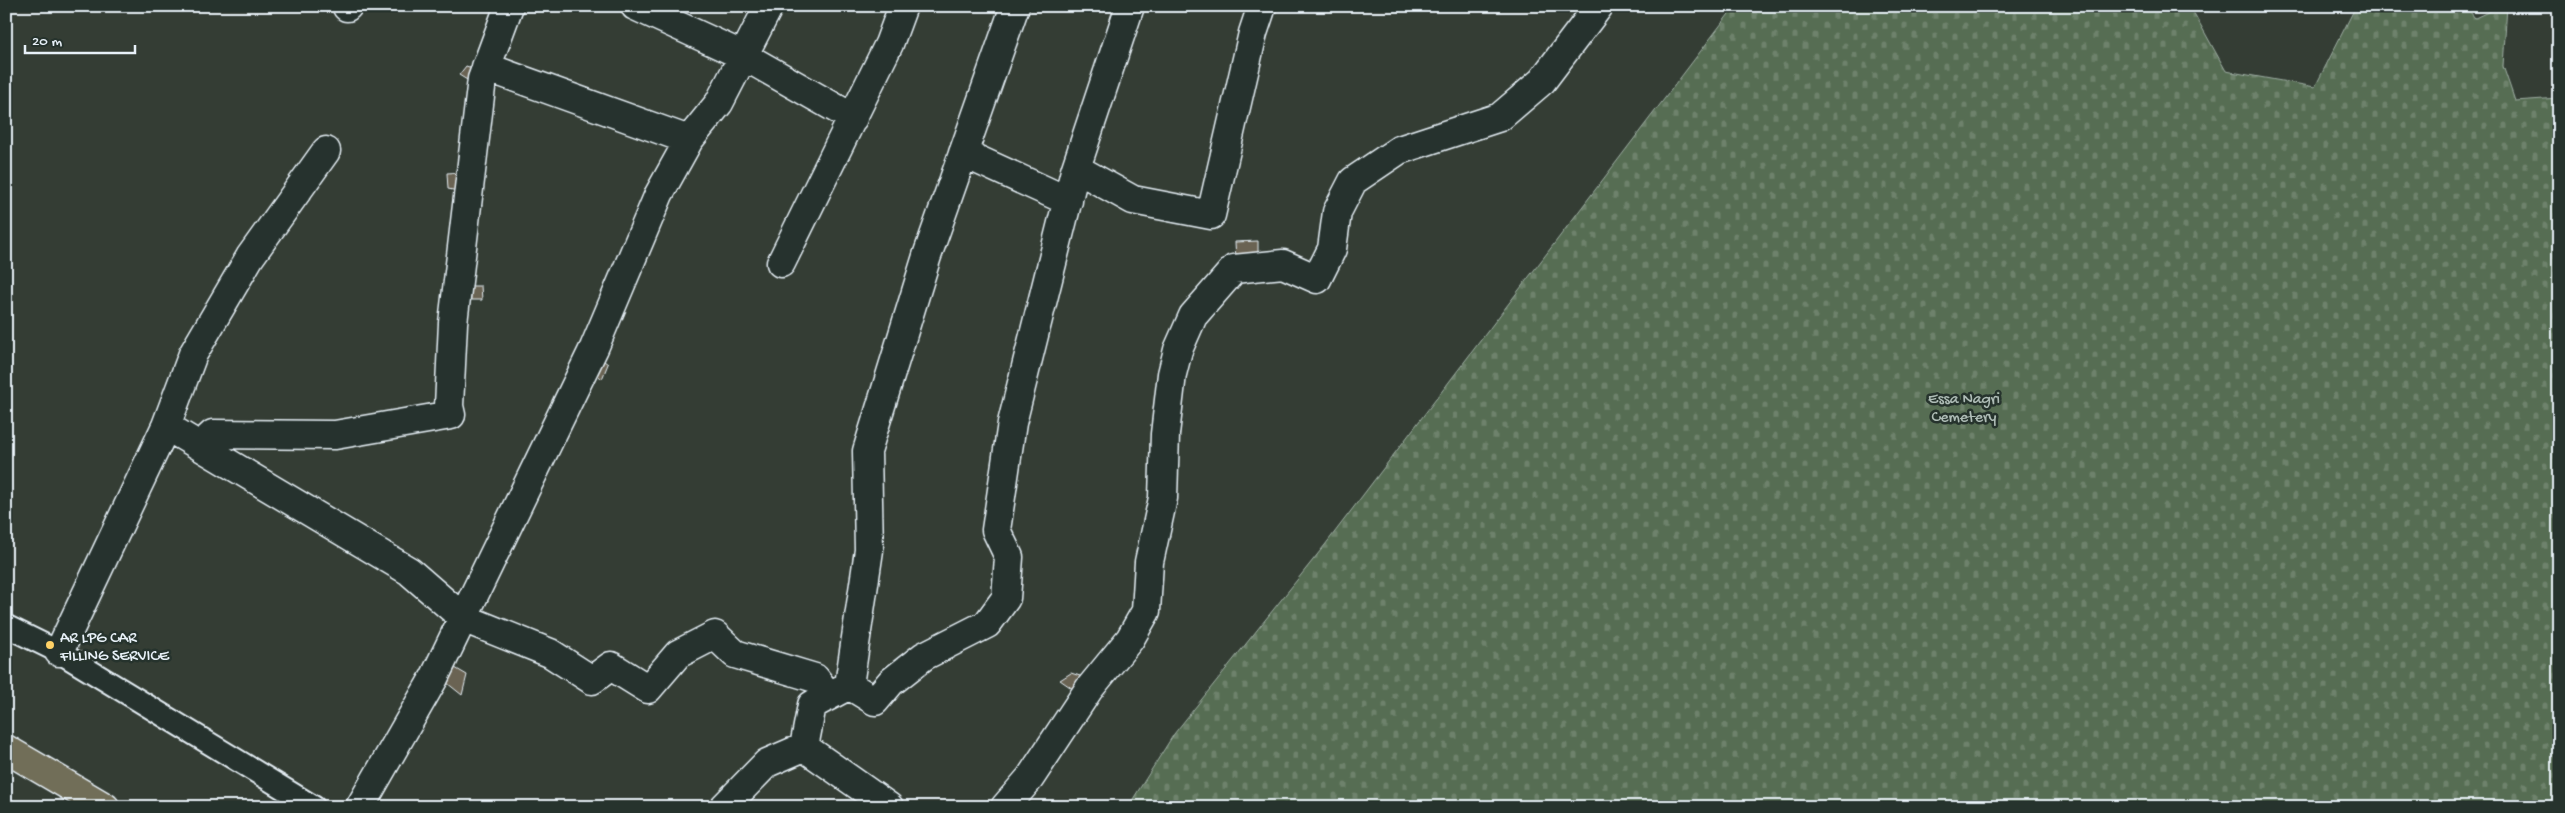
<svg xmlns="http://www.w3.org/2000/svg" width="2565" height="813" viewBox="0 0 2565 813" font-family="'Gochi Hand',sans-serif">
<defs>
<pattern id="cemetery-stones" width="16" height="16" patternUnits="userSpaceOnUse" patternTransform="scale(1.25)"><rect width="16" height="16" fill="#566d52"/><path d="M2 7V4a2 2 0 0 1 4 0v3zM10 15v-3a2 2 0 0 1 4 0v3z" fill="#6e826c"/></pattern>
</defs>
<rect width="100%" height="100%" fill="#343d34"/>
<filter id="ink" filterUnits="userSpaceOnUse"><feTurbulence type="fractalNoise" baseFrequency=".02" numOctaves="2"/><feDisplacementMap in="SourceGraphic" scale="10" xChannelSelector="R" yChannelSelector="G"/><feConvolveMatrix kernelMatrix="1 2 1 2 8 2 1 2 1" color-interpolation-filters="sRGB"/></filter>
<g filter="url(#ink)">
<!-- cemetery -->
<path fill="url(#cemetery-stones)" stroke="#9fafa5" d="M1735 6H2190L2226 71 2315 87 2356 6H2465L2475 18 2501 6H2507L2503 66 2515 101 2559 98V801L2557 807H1128L1174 734 1325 545Z"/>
<!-- building -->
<path fill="#6a6452" stroke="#e8f1f8" d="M466 66 478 70 472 83 459 75Z
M464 172 463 192 448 189 447 173Z
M1258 241V259L1236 260 1235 242Z
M467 286H481L482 300H467Z
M600 358 608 364 602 379 590 368Z
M455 668 467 675 462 695 447 683Z
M1071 673 1083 677 1073 689 1060 680Z"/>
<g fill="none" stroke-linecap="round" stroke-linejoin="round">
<!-- service casing -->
<g stroke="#e8f1f8" stroke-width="25">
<path id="service" d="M6 626 59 652 314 807"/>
</g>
<!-- minor casing -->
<g stroke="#e8f1f8" stroke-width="31">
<path id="minor" d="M635 6 744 56 853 118
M347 7 348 6
M486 67 689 140
M963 153 1068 201
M1075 171 1130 6
M781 263 889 44 903 6
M166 426 409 571 463 618 594 348 659 194 689 140 719 103 769 6
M200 446 213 434 335 435 451 415 449 406 453 323 482 79 509 6
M59 652 166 426 193 354 250 257 326 151
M849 685 875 701 891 682 924 656 987 624 1006 598 1009 557 996 530 1012 423 1075 171 1088 175 1133 200 1211 215 1253 33 1262 6
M849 685 869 550 867 451 927 256 1015 6
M804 747 812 705 844 688
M360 807 434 678 463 618 550 653 592 680 611 666 648 689 678 654 715 635 735 654 815 678 829 696
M724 807 767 763 804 747 889 807
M1005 807 1030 778 1089 689 1130 639 1146 611 1149 562 1163 498 1165 434 1172 374 1178 350 1193 316 1234 269 1283 264 1317 279 1332 249 1337 212 1353 181 1399 150 1500 117 1542 81 1599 6"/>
</g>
<!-- trunk casing -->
<g stroke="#e8f1f8" stroke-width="31">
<path id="trunk" d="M6 749 105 807"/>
</g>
<!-- service -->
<use href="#service" stroke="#26332d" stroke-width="21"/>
<!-- minor -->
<use href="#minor" stroke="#26332d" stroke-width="28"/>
<!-- trunk -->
<use href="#trunk" stroke="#716e59" stroke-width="28"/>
</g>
</g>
<!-- markers -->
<circle fill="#ffd166" stroke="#26332d" stroke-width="2" cx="50" cy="645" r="5"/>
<g text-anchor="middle" stroke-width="5" stroke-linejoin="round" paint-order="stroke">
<!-- park labels -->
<g font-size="16" fill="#aebcb6" stroke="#26332d">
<text x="1964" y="403">Essa Nagri<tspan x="1964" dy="18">Cemetery</tspan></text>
</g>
<!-- poi labels -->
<g font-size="16" fill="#e8f1f8" stroke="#26332d" text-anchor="start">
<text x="60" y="642">AR LPG CAR<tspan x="60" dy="18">FILLING SERVICE</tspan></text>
</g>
</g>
<!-- margin -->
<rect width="2565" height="813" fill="none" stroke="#26332d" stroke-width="25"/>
<rect x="12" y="12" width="2540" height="788" fill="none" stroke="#e8f1f8" stroke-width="2" filter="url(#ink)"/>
<!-- scale -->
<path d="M25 45v8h110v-8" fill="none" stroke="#e8f1f8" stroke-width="2.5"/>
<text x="32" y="45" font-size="15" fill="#e8f1f8" stroke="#26332d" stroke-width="4" paint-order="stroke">20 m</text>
</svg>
